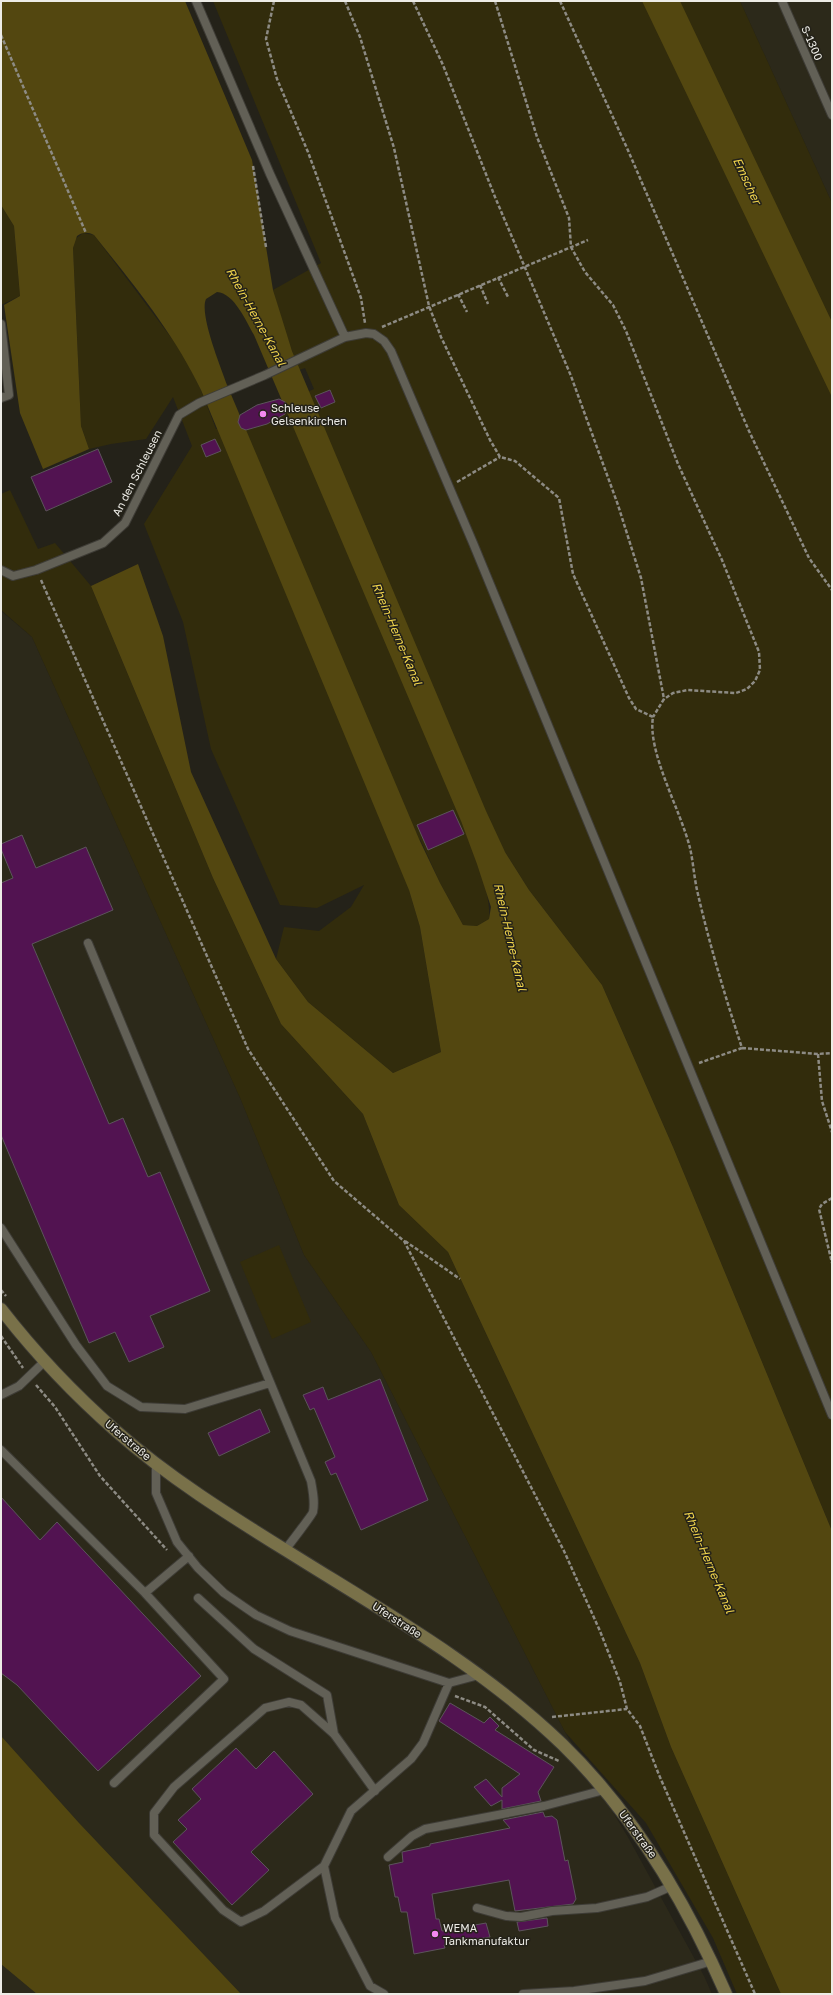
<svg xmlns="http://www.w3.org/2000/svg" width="833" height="1995" viewBox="0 0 833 1995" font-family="'Golos Text',sans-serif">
<rect width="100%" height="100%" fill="#242219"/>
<!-- built -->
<path fill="#2c291a" d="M740 1H832V203Z
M1 611 32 637 241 1100 304 1255 371 1352 565 1732 629 1839 704 1976 712 1994H1Z"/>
<!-- green -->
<path fill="#322c0c" d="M213 1H740L832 203V1531L673 1147 602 985 529 890 505 852 461 821C471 847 492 892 489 919L477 926 463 925 440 883 420 839 409 890 420 927 441 1052 393 1073 308 1002 276 959 284 927 319 931 351 907 364 885 317 908 280 905 211 749 183 622 144 524 192 446 173 397 146 439 111 444 89 449 81 426 73 248 74 240 83 233 94 235 182 352 201 390 216 429 238 422 246 430 267 424 285 414 287 407 285 402 314 389 305 368 299 370 282 323 273 290 321 263Z
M1 205 14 226 20 296 1 305Z
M10 490 38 549 55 543 91 586 213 878 281 1024 363 1114 399 1205 448 1252 640 1663 671 1747 781 1994H737L713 1938 646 1823 565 1732 371 1352 304 1255 241 1100 32 637 1 610V494Z
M279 1245 311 1322 272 1339 240 1262Z"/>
<!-- water -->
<path fill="#534710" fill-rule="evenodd" d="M1 1H185L252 160 273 290 292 351 486 811 505 852 529 890 602 985 673 1147 832 1531V1994H781L671 1747 640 1663 448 1252 399 1205 363 1114 281 1024 213 878 91 586 138 564 163 636 191 772 276 959 308 1002 393 1073 441 1052 420 927 409 890 201 390C174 333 133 284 94 235 88 232 83 232 77 236L73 248 81 426 89 449 43 469 20 413 4 305 20 296 14 226 1 205ZM217 292C234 293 246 321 254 335L461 821 477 864 491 907 489 919 477 926 463 925 440 883 419 839 227 385C221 368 199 314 206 299Z
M642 1H680L832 322V397Z
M1 1736 79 1823 241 1994H37L1 1964Z"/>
<!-- building -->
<path fill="#521351" stroke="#5c545b" d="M330 390 335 402 321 408 315 396Z
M279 399 285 402 287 407 285 414 267 424 246 430 241 428 238 422 240 415 257 405Z
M215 439 221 451 206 457 201 445Z
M98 449 112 482 46 511 31 477Z
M453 810 464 834 428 850 417 825Z
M22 835 36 868 86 847 113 910 32 944 109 1124 123 1118 148 1177 160 1172 210 1291 150 1316 164 1347 129 1362 115 1332 89 1343 1 1135V883L13 878 1 849V844Z
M380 1379 428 1500 361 1530 336 1473 331 1475 325 1462 335 1457 314 1408 310 1410 303 1395 323 1387 328 1400Z
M260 1409 270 1432 219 1456 208 1433Z
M1 1497 40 1540 57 1522 201 1676 98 1771 17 1685 1 1673Z
M450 1703 484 1723 490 1717 499 1726 495 1730 554 1767 538 1792 541 1801 502 1809V1800L491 1806 474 1787 486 1779 502 1797V1788L520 1774 439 1721Z
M236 1748 256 1769 274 1751 313 1794 251 1852 269 1870 232 1905 173 1842 187 1829 178 1820 201 1799 192 1789Z
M543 1812 545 1817 552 1816 557 1820 565 1861 568 1860 576 1899 573 1904 515 1911 509 1880 432 1894 436 1919H439L442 1931 486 1923 490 1937 444 1945 445 1948 414 1954 407 1912H401L398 1897H395L389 1865 403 1862 402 1852 430 1846V1844L510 1828 503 1820Z
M547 1918 548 1926 519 1931 517 1922Z"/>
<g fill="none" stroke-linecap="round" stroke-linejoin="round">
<!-- service casing -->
<g stroke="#3e3c36" stroke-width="10">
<path id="service" d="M196 1 270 174 345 337
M782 1 832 115
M1 324 9 395 1 398
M1 570 13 576 36 570 103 543 125 523 179 415 199 403 265 375 345 337 366 333 374 334 384 341 391 351 473 543 832 1415
M88 943 311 1481C313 1492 315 1502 313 1512 312 1515 289 1545 285 1550
M1 1228 76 1345 107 1386 141 1407 185 1409 270 1383
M1 1395 19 1386 45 1361
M1 1450 145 1593
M156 1463V1493L177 1542 198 1568 224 1593 256 1615 290 1631 449 1683 479 1675
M198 1598 254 1649 327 1695 334 1734
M114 1783 224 1679 145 1593 189 1556
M388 1857 412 1836 425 1829 544 1806 604 1790
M324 1866 264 1911 241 1922 223 1910 154 1835V1813L174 1787 265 1708 289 1702 301 1705 334 1734 375 1791
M477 1908 506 1916 521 1917 552 1911 597 1908 647 1897 672 1886
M384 1994 370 1986 335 1918 324 1866 351 1811 411 1759 423 1743 449 1683
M523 1994 574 1991 645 1981 712 1961"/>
</g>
<!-- secondary casing -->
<g stroke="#3e3c36" stroke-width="14">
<path id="secondary" d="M1 1309C35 1353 74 1394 116 1431 168 1477 229 1515 287 1551 381 1610 481 1666 562 1744 635 1815 686 1902 726 1994"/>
</g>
<!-- path -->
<path stroke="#8d8b84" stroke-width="2.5" stroke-dasharray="4 2" stroke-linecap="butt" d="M274 1 266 39 277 79 308 152 335 226 361 298 365 323
M345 1 360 37 394 148 429 306 441 337 490 440 500 457 515 461 559 498 573 574 629 698 636 709 653 717C647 752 681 811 690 848 693 861 694 876 697 890 709 943 725 996 742 1048L699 1063
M413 1 443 65 495 197 571 376 618 505 641 578 664 699 653 717
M495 1 537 137 569 218 571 247 585 272 613 305 626 331 678 464 722 560 759 652 760 670 755 681 747 689 736 693 688 690 673 693 664 699
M560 1 627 148 749 431 809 558 832 590
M1 35 86 233
M253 166 266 247
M498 277 508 297
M480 285 488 304
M458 294 467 312
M382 327 588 240
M457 482 500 457
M41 580 248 1049 334 1181 404 1241 564 1551 600 1631 620 1682 627 1709 640 1726 659 1775 755 1994
M742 1048 818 1054 832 1053
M818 1054 822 1101 832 1132
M832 1198 822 1204 819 1209 832 1263
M405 1241 460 1279
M1 1290 6 1296
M1 1336 23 1368
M36 1385 55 1407 100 1476 167 1550
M455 1696 485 1707 534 1750 559 1761
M552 1717 627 1709"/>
<!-- service -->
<use href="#service" stroke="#626056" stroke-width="8"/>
<!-- secondary -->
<use href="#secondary" stroke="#797149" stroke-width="12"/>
</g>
<!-- markers -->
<g fill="#f489f0" stroke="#242219" stroke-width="1.5">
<circle cx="263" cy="414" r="4"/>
<circle cx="435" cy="1934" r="4"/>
</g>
<g text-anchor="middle" stroke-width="3" stroke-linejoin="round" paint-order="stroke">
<!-- street labels -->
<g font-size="11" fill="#edece6" stroke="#242219">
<text transform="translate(812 43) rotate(66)" y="4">S-1300</text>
<text transform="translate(137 473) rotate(-63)" y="4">An den Schleusen</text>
<text transform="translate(128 1440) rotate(40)" y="4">Uferstraße</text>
<text transform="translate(397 1620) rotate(33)" y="4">Uferstraße</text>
<text transform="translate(638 1834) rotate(54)" y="4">Uferstraße</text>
</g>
<!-- poi labels -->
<g font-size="11" fill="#edece6" stroke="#242219" text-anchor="start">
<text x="271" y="412">Schleuse<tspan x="271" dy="13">Gelsenkirchen</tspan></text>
<text x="443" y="1932">WEMA<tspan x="443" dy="13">Tankmanufaktur</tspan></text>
</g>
<!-- water labels -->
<g font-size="12" font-style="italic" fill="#eed24b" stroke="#242219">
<text transform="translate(747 181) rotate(65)" y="4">Emscher</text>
<text transform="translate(256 317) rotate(61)" y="4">Rhein-Herne-Kanal</text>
<text transform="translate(397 634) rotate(67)" y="4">Rhein-Herne-Kanal</text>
<text transform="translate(510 937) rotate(77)" y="4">Rhein-Herne-Kanal</text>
<text transform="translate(709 1562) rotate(67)" y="4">Rhein-Herne-Kanal</text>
</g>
</g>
<!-- border -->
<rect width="833" height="1995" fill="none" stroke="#edece6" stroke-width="4"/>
</svg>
